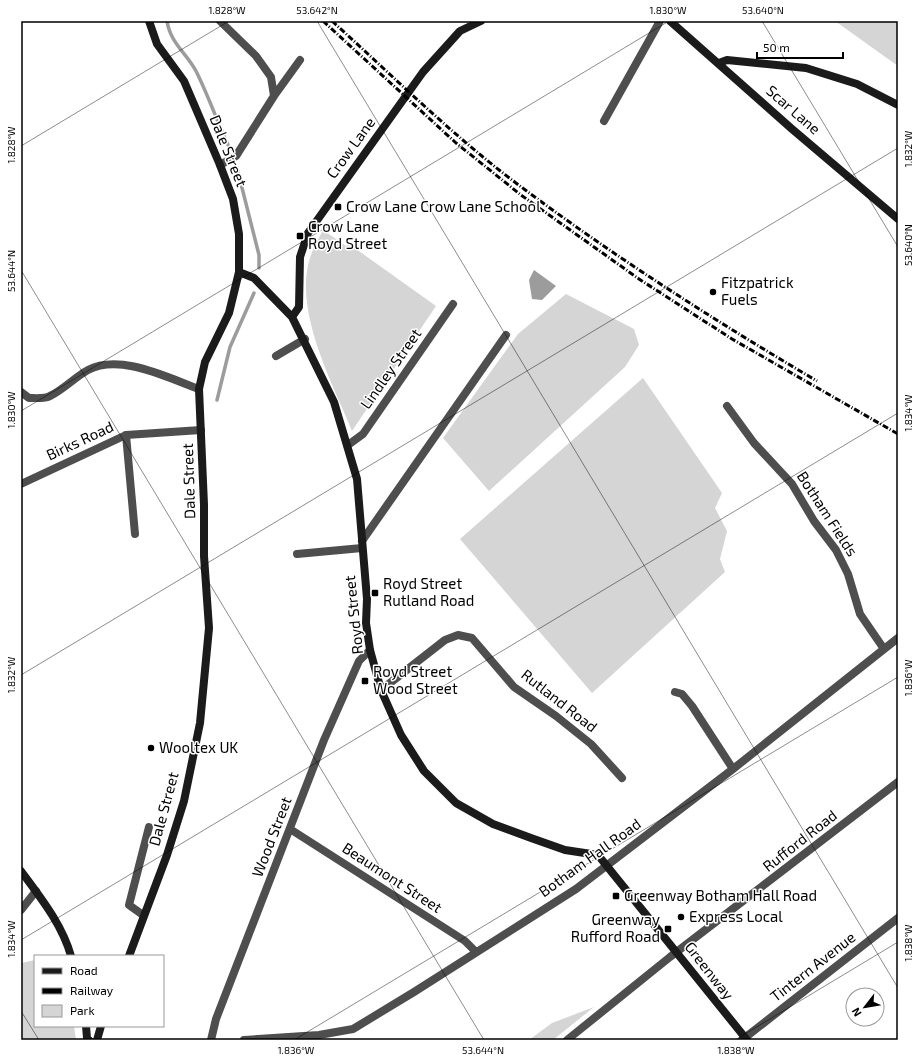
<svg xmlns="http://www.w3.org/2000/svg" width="919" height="1061" viewBox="0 0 919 1061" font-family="'Exo 2',sans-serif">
<rect width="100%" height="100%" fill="#fff"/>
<!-- green -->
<path fill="#d5d5d5" d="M835 21H898V66Z
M323 230 346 246 349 244 436 306 352 431C332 382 295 314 309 261 312 250 318 240 323 230Z
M566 294 634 329 639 345 625 367 489 491 443 438 518 334Z
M643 378 722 493 715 508 727 531 720 559 725 572 592 693 460 539Z
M35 960V1026H74L76 1040H21V963Z
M594 1007 553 1040H529L552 1023Z"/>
<!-- water -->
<path fill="#9c9c9c" d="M534 270 556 286 542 300 532 299 529 280Z"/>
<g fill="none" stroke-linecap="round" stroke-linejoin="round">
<!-- stream -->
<path stroke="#9c9c9c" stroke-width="3.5" d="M167 21C170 42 186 53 196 71 208 95 217 121 228 145
M237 168 259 255V268
M217 400 230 347 254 293"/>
<!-- street -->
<path stroke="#4e4e4e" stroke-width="8" d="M220 21 256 56 271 77 274 96 236 156 220 165
M274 96 300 60
M604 121 660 21
M276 356 305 339
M21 392 29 398C35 398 45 399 50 396 63 390 75 377 88 370 120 353 168 378 199 389
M727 406 754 443 792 484 814 521 836 550 848 574 860 614 884 649
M126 435 135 534
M348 445 363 434 453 304
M21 484 126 435 201 430
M362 541 506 335
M297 554 362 548
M381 690 445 640 458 635 472 638 514 687 556 716 591 744 622 778
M675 692 682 694 692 706 733 769
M290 829 465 941 476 952
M21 910 36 891
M143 915 129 905 149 827
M211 1040 216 1019 324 740 359 661 370 650
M244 1040 319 1035 353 1029 414 992 576 889 733 769 898 638
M567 1040 670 957 898 782
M742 1040 898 918"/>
<!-- secondary -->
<path stroke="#1b1b1b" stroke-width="8" d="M670 21 792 129 898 219
M719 63 727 60 806 68 857 84 898 105
M239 272 254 278 292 317 334 402 357 479 367 599 366 623 370 650 381 690 401 735 424 771 456 803 493 824 531 838 565 850 598 855 747 1040
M292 317 299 307 300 257 308 233 423 72 460 31 481 21
M21 871C40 897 62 924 71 956
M129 956 167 855 184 801 200 723 209 628 204 556V505L199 389 205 362 229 313 239 272V234L233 199 220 165 184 81 157 44 149 21
M86 1026 87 1038 89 1040
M97 1040 101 1026"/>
<!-- rail -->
<path stroke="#000" stroke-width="3" stroke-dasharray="6 2 1 2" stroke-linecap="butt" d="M323 21 456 143 521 195 639 279 732 339 898 434
M332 21C395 78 456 139 524 189 618 259 717 322 817 381"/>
</g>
<!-- ticks -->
<path fill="none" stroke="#000" stroke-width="1" stroke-opacity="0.45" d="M317 21 898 988M762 21 898 247M21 146 229 21M21 270 484 1040M21 411 669 21M21 675 898 148M21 940 898 413M21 1011 39 1040M294 1040 898 677M735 1040 898 942"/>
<!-- markers -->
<g fill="#000" stroke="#fff" stroke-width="1.5">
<rect x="334" y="203" width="8" height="8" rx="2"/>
<rect x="296" y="232" width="8" height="8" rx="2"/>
<circle cx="713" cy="292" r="4"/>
<rect x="371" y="589" width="8" height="8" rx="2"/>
<rect x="361" y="677" width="8" height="8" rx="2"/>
<circle cx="151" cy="748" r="4"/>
<rect x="612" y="892" width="8" height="8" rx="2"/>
<circle cx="681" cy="917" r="4"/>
<rect x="664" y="925" width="8" height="8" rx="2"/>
</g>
<g text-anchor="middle" stroke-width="3" stroke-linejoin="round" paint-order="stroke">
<!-- street labels -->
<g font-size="15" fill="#000" stroke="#fff">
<text transform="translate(793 110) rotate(41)" y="5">Scar Lane</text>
<text transform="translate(351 148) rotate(-54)" y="5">Crow Lane</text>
<text transform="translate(228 151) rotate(68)" y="5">Dale Street</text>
<text transform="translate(391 369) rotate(-55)" y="5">Lindley Street</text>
<text transform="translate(80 441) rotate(-25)" y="5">Birks Road</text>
<text transform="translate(189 481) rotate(-92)" y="5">Dale Street</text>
<text transform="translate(827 514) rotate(57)" y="5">Botham Fields</text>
<text transform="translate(354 615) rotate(-96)" y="5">Royd Street</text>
<text transform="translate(559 701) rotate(38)" y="5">Rutland Road</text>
<text transform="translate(164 809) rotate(-75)" y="5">Dale Street</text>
<text transform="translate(272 837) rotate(-69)" y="5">Wood Street</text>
<text transform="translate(800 841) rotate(-38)" y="5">Rufford Road</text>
<text transform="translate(590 858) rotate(-36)" y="5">Botham Hall Road</text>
<text transform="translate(392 878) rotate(33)" y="5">Beaumont Street</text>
<text transform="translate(813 967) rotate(-38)" y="5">Tintern Avenue</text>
<text transform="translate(709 971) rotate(52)" y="5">Greenway</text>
</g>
<!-- poi labels -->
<g font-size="15" fill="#000" stroke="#fff" text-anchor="start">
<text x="346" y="212">Crow Lane Crow Lane School</text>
<text x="308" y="232">Crow Lane<tspan x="308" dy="17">Royd Street</tspan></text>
<text x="721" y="288">Fitzpatrick<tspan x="721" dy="17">Fuels</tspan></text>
<text x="383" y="589">Royd Street<tspan x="383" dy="17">Rutland Road</tspan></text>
<text x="373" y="677">Royd Street<tspan x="373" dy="17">Wood Street</tspan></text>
<text x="159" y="753">Wooltex UK</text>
<text x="624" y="901">Greenway Botham Hall Road</text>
<text x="689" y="922">Express Local</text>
<text x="660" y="925" text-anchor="end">Greenway<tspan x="660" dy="17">Rufford Road</tspan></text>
</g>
</g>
<!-- border -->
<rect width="919" height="1061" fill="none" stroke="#ffffff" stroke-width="44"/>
<!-- legend -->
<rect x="34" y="955" width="130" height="72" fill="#ffffff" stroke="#999999"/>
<rect x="42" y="968" width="20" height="6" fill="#1b1b1b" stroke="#999999"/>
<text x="70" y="975" font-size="12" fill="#000000">Road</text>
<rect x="42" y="988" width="20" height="6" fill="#000000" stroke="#999999"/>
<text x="70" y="995" font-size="12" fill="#000000">Railway</text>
<rect x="42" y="1005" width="20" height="12" fill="#d5d5d5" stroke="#999999"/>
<text x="70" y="1015" font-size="12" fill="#000000">Park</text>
<!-- north arrow -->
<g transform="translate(865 1007) rotate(239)"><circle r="19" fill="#ffffff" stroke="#999999"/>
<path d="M0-3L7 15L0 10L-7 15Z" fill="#000000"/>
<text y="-6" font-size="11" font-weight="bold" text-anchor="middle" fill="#000000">N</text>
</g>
<!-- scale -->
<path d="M757 52v6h86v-6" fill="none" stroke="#000000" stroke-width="2"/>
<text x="763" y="52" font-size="12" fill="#000000" stroke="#ffffff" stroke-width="3" paint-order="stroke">50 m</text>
<rect x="22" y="22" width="875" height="1017" fill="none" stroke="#000" stroke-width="1.5"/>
<g font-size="10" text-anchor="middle" fill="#000">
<text x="227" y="14">1.828°W</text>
<text x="317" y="14">53.642°N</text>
<text x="668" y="14">1.830°W</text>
<text x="763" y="14">53.640°N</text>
<text transform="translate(11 145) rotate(-90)" y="4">1.828°W</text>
<text transform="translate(908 149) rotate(-90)" y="4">1.832°W</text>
<text transform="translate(908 245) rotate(-90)" y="4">53.640°N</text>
<text transform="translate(11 271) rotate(-90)" y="4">53.644°N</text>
<text transform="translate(11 410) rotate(-90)" y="4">1.830°W</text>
<text transform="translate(908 413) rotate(-90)" y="4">1.834°W</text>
<text transform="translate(11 675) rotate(-90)" y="4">1.832°W</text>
<text transform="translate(908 678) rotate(-90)" y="4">1.836°W</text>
<text transform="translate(11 939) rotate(-90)" y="4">1.834°W</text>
<text transform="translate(908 943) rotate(-90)" y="4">1.838°W</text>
<text x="296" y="1054">1.836°W</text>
<text x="483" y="1054">53.644°N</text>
<text x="736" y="1054">1.838°W</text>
</g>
</svg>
